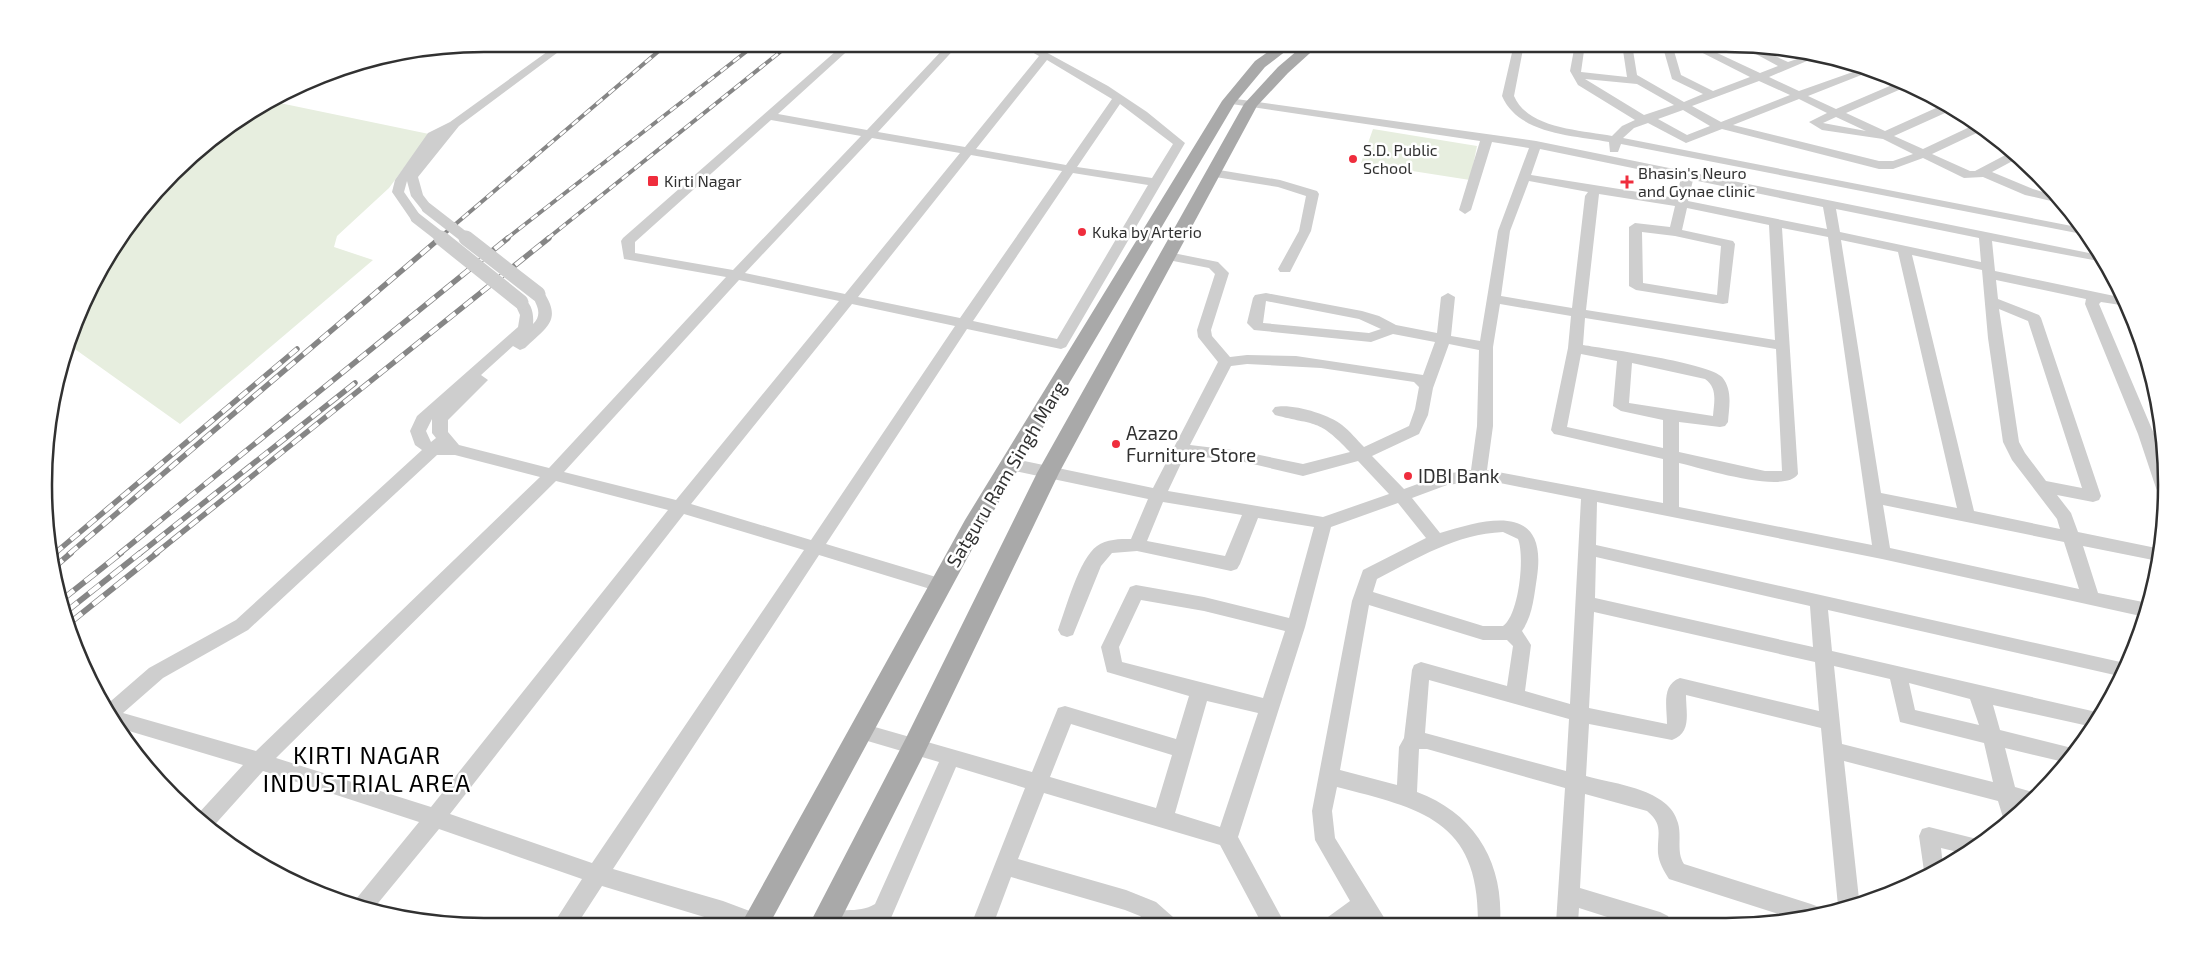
<svg xmlns="http://www.w3.org/2000/svg" width="2210" height="970" viewBox="0 0 2210 970" font-family="'Exo 2',sans-serif">
<rect width="100%" height="100%" fill="#fff"/>
<!-- green -->
<path fill="#e7eedf" d="M270 101 429 134 389 188 337 236 334 247 373 260 180 424 72 347 103 265 194 153Z
M1373 129 1477 146 1470 180 1361 163Z"/>
<g fill="none" stroke-linecap="round" stroke-linejoin="round">
<!-- minor -->
<path fill="#cecece" fill-rule="evenodd" d="M538 44H559L565 47 459 126 418 177 423 195 433 208 431 211H423L411 196 407 181 404 192 422 218 416 222 412 221 392 192 395 180 428 133 450 122 551 49Z
M844 44H855L778 114 867 130 948 44H959L878 132 965 147 1039 56 1018 44H1031L1108 86 1147 112 1185 143 1066 347 1061 349 967 329 826 544 946 580 949 585 946 590 940 592 819 555 613 869 723 901 763 916 765 925 734 926 602 886 576 926H552L582 879 439 829 374 908 352 904 419 822 263 771 210 830 196 816 243 765 119 728 104 707 149 668 236 620 422 450 415 445 410 431 417 416 518 327 520 315 514 302 516 299 521 298C532 301 534 315 533 324 543 314 537 305 531 294L538 290 543 291C563 321 546 327 525 348L520 350 513 346 481 375 488 380 448 420V432L459 445 549 468 726 277 624 259 621 241 623 238ZM1047 60 1112 99 1066 165 976 149ZM1120 104 1173 144 1152 178 1077 167ZM771 120 861 136 733 270 635 253V242ZM872 138 960 153 845 294 745 273ZM971 155 1062 171 960 318 858 297ZM1073 173 1148 185 1057 339 973 321ZM739 280 839 301 676 500 564 472ZM852 304 955 326 811 540 691 504ZM432 419V433L436 438 431 442 426 431ZM437 455H455L540 477 256 751 123 713 163 678 248 630ZM556 481 668 510 431 807 276 758ZM684 514 804 550 592 863 450 814Z
M1514 44H1524L1514 96C1528 129 1581 130 1612 136L1622 126 1635 120 1578 85 1570 71 1575 44H1585L1581 72 1627 77 1622 44H1632L1637 75 1684 102 1703 94 1672 79 1662 44H1672L1681 75 1713 91 1750 77 1685 44H1698L1760 73 1778 66 1743 47 1762 50 1788 62 1803 57 1814 58 1769 77 1799 91 1867 67 1874 70 1808 96 1836 109 1899 82 1908 86 1846 113 1885 131 1947 103 1954 109 1894 136 1923 149 1976 124 1983 130 1932 154 1970 171H1975L2013 151 2020 157 1992 172 2033 189 2056 196 2064 204 2025 195 1983 177 1964 178 1923 158 1893 169H1879L1722 129 1686 143 1648 123 1634 128 1623 138 2082 228 2087 235 1621 144 1618 152H1610L1609 142C1574 135 1519 135 1502 96ZM1585 79 1637 84 1674 105 1644 115ZM1759 81 1790 95 1721 122 1692 106ZM1799 99 1827 113 1809 122 1822 130 1883 139 1913 154 1893 161H1879L1733 125ZM1683 110 1710 126 1687 135 1658 119ZM1836 117 1866 131 1823 123Z
M1229 98 1536 141 2099 255 2104 262 1992 241 1995 271 2124 298 2127 306 2101 302 2099 304 2154 434 2165 467 2164 494 2158 492 2156 488 2138 434 2085 304 2086 299 1996 280 1998 299 2039 315 2041 318 2101 496 2099 500 2093 502 2057 495 2071 513 2078 532 2161 549 2158 561 2083 546 2098 593 2148 603 2145 617 1882 559 1597 502 1596 545 2125 663 2119 676 1828 610 1832 651 2092 711 2100 715 2089 733 2084 725 1993 705 2000 730 2076 749 2064 762 2005 748 2015 787 2036 793 2024 808 2020 807 2021 811 2005 824 1998 801 1844 761 1859 899 1838 906 1821 728 1686 695C1686 713 1692 733 1672 740L1589 724 1586 776C1614 784 1670 789 1678 823 1682 837 1676 852 1684 864L1811 904 1819 907 1821 911 1794 919 1669 879C1664 871 1659 863 1658 853 1657 834 1664 825 1647 811L1585 794 1580 888 1660 912 1668 916 1671 923H1626L1579 908 1578 923H1556L1565 788 1427 749H1419L1417 792C1474 813 1504 862 1500 923H1478C1479 820 1422 809 1337 787L1332 811 1335 838 1388 924H1364L1361 919 1355 924H1325L1328 917 1350 901 1315 840 1312 811 1352 601 1363 570 1426 538 1398 503 1331 527 1305 627 1238 837 1285 924H1262L1220 845 1044 793 1018 859 1126 890 1156 902 1173 917 1176 924H1149L1140 916 1125 910 1011 877 993 925H971L1025 788 956 767 891 918 880 925H816L814 921 817 914C836 906 858 915 875 904L939 762 854 737 851 731 854 725 861 723 1032 772 1058 708 1065 706 1176 739 1189 696 1107 672 1101 647 1130 587 1136 585 1204 597 1289 618 1314 527 1258 518 1240 564 1237 569 1231 571 1137 551 1112 553 1101 566 1073 635 1067 637 1061 635 1058 630C1066 608 1079 559 1097 546 1106 539 1120 539 1131 539L1148 499 1010 470 1004 468 1002 464 1004 460 1010 458 1153 488 1218 362 1198 337 1197 330 1215 274 1209 268 1163 259 1161 256 1163 253 1168 252 1218 262 1229 273 1211 330 1212 336 1230 357 1247 355 1296 356 1423 375 1435 342 1393 334 1371 342 1254 330 1247 323 1253 298 1255 295 1266 293 1362 311 1379 316 1396 325 1437 333 1441 297 1448 293 1455 297 1451 336 1480 341 1498 231 1529 148 1492 142 1471 210 1465 214 1459 210 1480 141 1225 103 1223 101ZM1540 149 1681 178 1676 198 1531 175ZM1693 180 1823 207 1827 229 1688 201ZM1529 181 1588 192 1585 196 1572 308 1501 296 1510 231ZM1599 194 1675 206 1670 227 1635 223 1629 227V286L1636 290 1723 304 1728 303 1735 244 1733 241 1682 230 1687 208 1769 225 1775 340 1586 310ZM1836 209 1979 238 1981 262 1840 232ZM1782 228 1828 237 1872 545 1679 507V463C1701 468 1785 495 1798 474ZM1642 232 1675 236 1721 246 1717 295 1643 283ZM1841 240 1898 252 1957 508 1881 493ZM1912 255 1982 270 1988 338 2003 442 2012 460 2057 519 2060 529 1974 511ZM1266 301 1359 319 1381 329 1369 333 1263 323ZM1500 304 1571 316 1568 348 1551 430 1554 434 1559 435 1663 459V503L1487 470 1493 426V347ZM1999 309 2028 321 2082 488 2046 481 2025 453 2019 442ZM1585 318 1776 349 1782 471H1765L1679 452V422L1720 427 1725 426 1728 422C1729 407 1733 390 1722 377 1709 363 1607 349 1583 345ZM1449 344 1479 350 1477 426 1471 470 1445 474 1404 489 1372 456 1419 434 1428 415 1433 388ZM1581 354 1617 361 1613 406 1621 411 1663 420V448L1567 427ZM1632 363 1705 379C1718 388 1714 402 1713 416L1629 403ZM1247 364 1321 368 1414 382 1419 387 1415 409 1409 426 1364 447C1357 440 1350 431 1342 425 1329 414 1291 403 1275 407L1272 411 1275 415C1316 426 1318 418 1350 452L1303 464 1240 451 1190 445 1231 366ZM1185 455 1240 461 1303 476 1358 461 1389 494 1323 517 1168 491ZM1478 481 1495 482 1581 499 1570 704 1525 691 1531 645 1522 631C1533 615 1534 596 1537 577 1548 502 1488 518 1440 533L1412 498 1447 485ZM1163 502 1242 515 1225 556 1147 541ZM1883 505 2064 542 2079 589 1890 548ZM1503 532 1518 539C1525 556 1519 615 1503 626H1483L1373 592 1377 579C1418 558 1456 534 1503 532ZM1596 557 1810 606 1813 647 1595 598ZM1141 600 1204 611 1285 631 1263 698 1122 662 1119 647ZM1369 605 1483 640H1507L1513 646 1507 686 1421 662 1414 665 1412 670 1404 738 1399 747 1397 785 1340 770ZM1594 612 1815 662 1819 711 1680 678C1661 685 1667 707 1667 724L1589 708ZM1834 666 1890 679 1900 722 1984 743 1993 782 1842 744ZM1429 680 1569 719 1566 771 1425 733ZM1909 683 1970 699 1979 725 1915 710ZM1207 701 1258 713 1220 827 1175 813ZM1071 724 1172 755 1156 808 1050 777Z
M1213 169 1280 180 1317 191 1319 194 1311 231 1290 272H1280L1278 269 1299 231 1306 196 1278 187 1209 176 1207 173Z
M1929 827 1981 840 1962 853 1941 848 1943 866 1925 878 1919 836 1922 829Z"/>
<!-- major -->
<path fill="#a9a9a9" fill-rule="evenodd" d="M1279 44H1295L1265 67 1235 103 983 529 769 925 740 926 965 520 1222 101 1255 61Z
M1305 44H1320L1288 73 1257 106 1059 473 924 754 838 925H809L906 738 1037 473 1244 104 1278 67Z"/>
<!-- rail-far2 casing -->
<g stroke="#868686" stroke-width="4">
<path id="rail-far2" d="M438 239 667 44
M506 239 756 44
M547 239 790 44"/>
</g>
<!-- rail-far1 casing -->
<g stroke="#868686" stroke-width="5.5">
<path id="rail-far1" d="M54 554 297 349
M69 554 440 238
M119 554 508 238
M139 554 355 383
M155 554 549 238"/>
</g>
<!-- rail casing -->
<g stroke="#868686" stroke-width="6">
<path id="rail" d="M51 557 56 553
M52 569 71 553
M63 599 121 553
M67 611 140 553
M71 622 157 553"/>
</g>
<!-- rail-far2 -->
<use href="#rail-far2" stroke="#fff" stroke-width="2.5" stroke-dasharray="8" stroke-linecap="butt"/>
<!-- rail-far1 -->
<use href="#rail-far1" stroke="#fff" stroke-width="4" stroke-dasharray="11" stroke-linecap="butt"/>
<!-- rail -->
<use href="#rail" stroke="#fff" stroke-width="4.5" stroke-dasharray="14" stroke-linecap="butt"/>
<!-- minor-bridge-far1 -->
<path stroke="#cecece" stroke-width="11" d="M427 208 467 239
M416 218 443 239"/>
<!-- minor-bridge -->
<path stroke="#cecece" stroke-width="15" d="M441 238 521 302
M466 238 538 294"/>
</g>
<!-- markers -->
<g fill="#ef2d3d" stroke="#fff" stroke-width="2">
<circle cx="1353" cy="159" r="5"/>
<rect x="647" y="175" width="12" height="12" rx="2.5"/>
<path d="M1624.5 174.5h5v5h5v5h-5v5h-5v-5h-5v-5h5z"/>
<circle cx="1082" cy="232" r="5"/>
<circle cx="1116" cy="444" r="5"/>
<circle cx="1408" cy="476" r="5"/>
</g>
<g text-anchor="middle" stroke-width="5" stroke-linejoin="round" paint-order="stroke">
<!-- far-poi labels -->
<g font-size="16" fill="#313131" stroke="#fff" text-anchor="start">
<text x="1363" y="156">S.D. Public<tspan x="1363" dy="18">School</tspan></text>
<text x="1638" y="179">Bhasin's Neuro<tspan x="1638" dy="18">and Gynae clinic</tspan></text>
<text x="664" y="187">Kirti Nagar</text>
<text x="1092" y="238">Kuka by Arterio</text>
</g>
<!-- poi labels -->
<g font-size="19" fill="#313131" stroke="#fff" text-anchor="start">
<text x="1126" y="440">Azazo<tspan x="1126" dy="22">Furniture Store</tspan></text>
<text x="1418" y="483">IDBI Bank</text>
</g>
<!-- street labels -->
<g font-size="19" fill="#313131" stroke="#fff">
<text transform="translate(1006 474) rotate(-59)" y="7">Satguru Ram Singh Marg</text>
</g>
<!-- near-neighbourhood labels -->
<g font-size="24" letter-spacing="1" fill="#000" stroke="#fff">
<text x="367" y="764">KIRTI NAGAR<tspan x="367" dy="28">INDUSTRIAL AREA</tspan></text>
</g>
</g>
<!-- crop -->
<path d="M0 0H2210V970H0ZM484 52H1726A432 432 0 0 1 2158 484V486A432 432 0 0 1 1726 918H484A432 432 0 0 1 52 486V484A432 432 0 0 1 484 52Z" fill="#fff" fill-rule="evenodd"/>
<path fill="none" stroke="#313131" stroke-width="2.5" d="M484 52H1726A432 432 0 0 1 2158 484V486A432 432 0 0 1 1726 918H484A432 432 0 0 1 52 486V484A432 432 0 0 1 484 52Z"/>
</svg>
